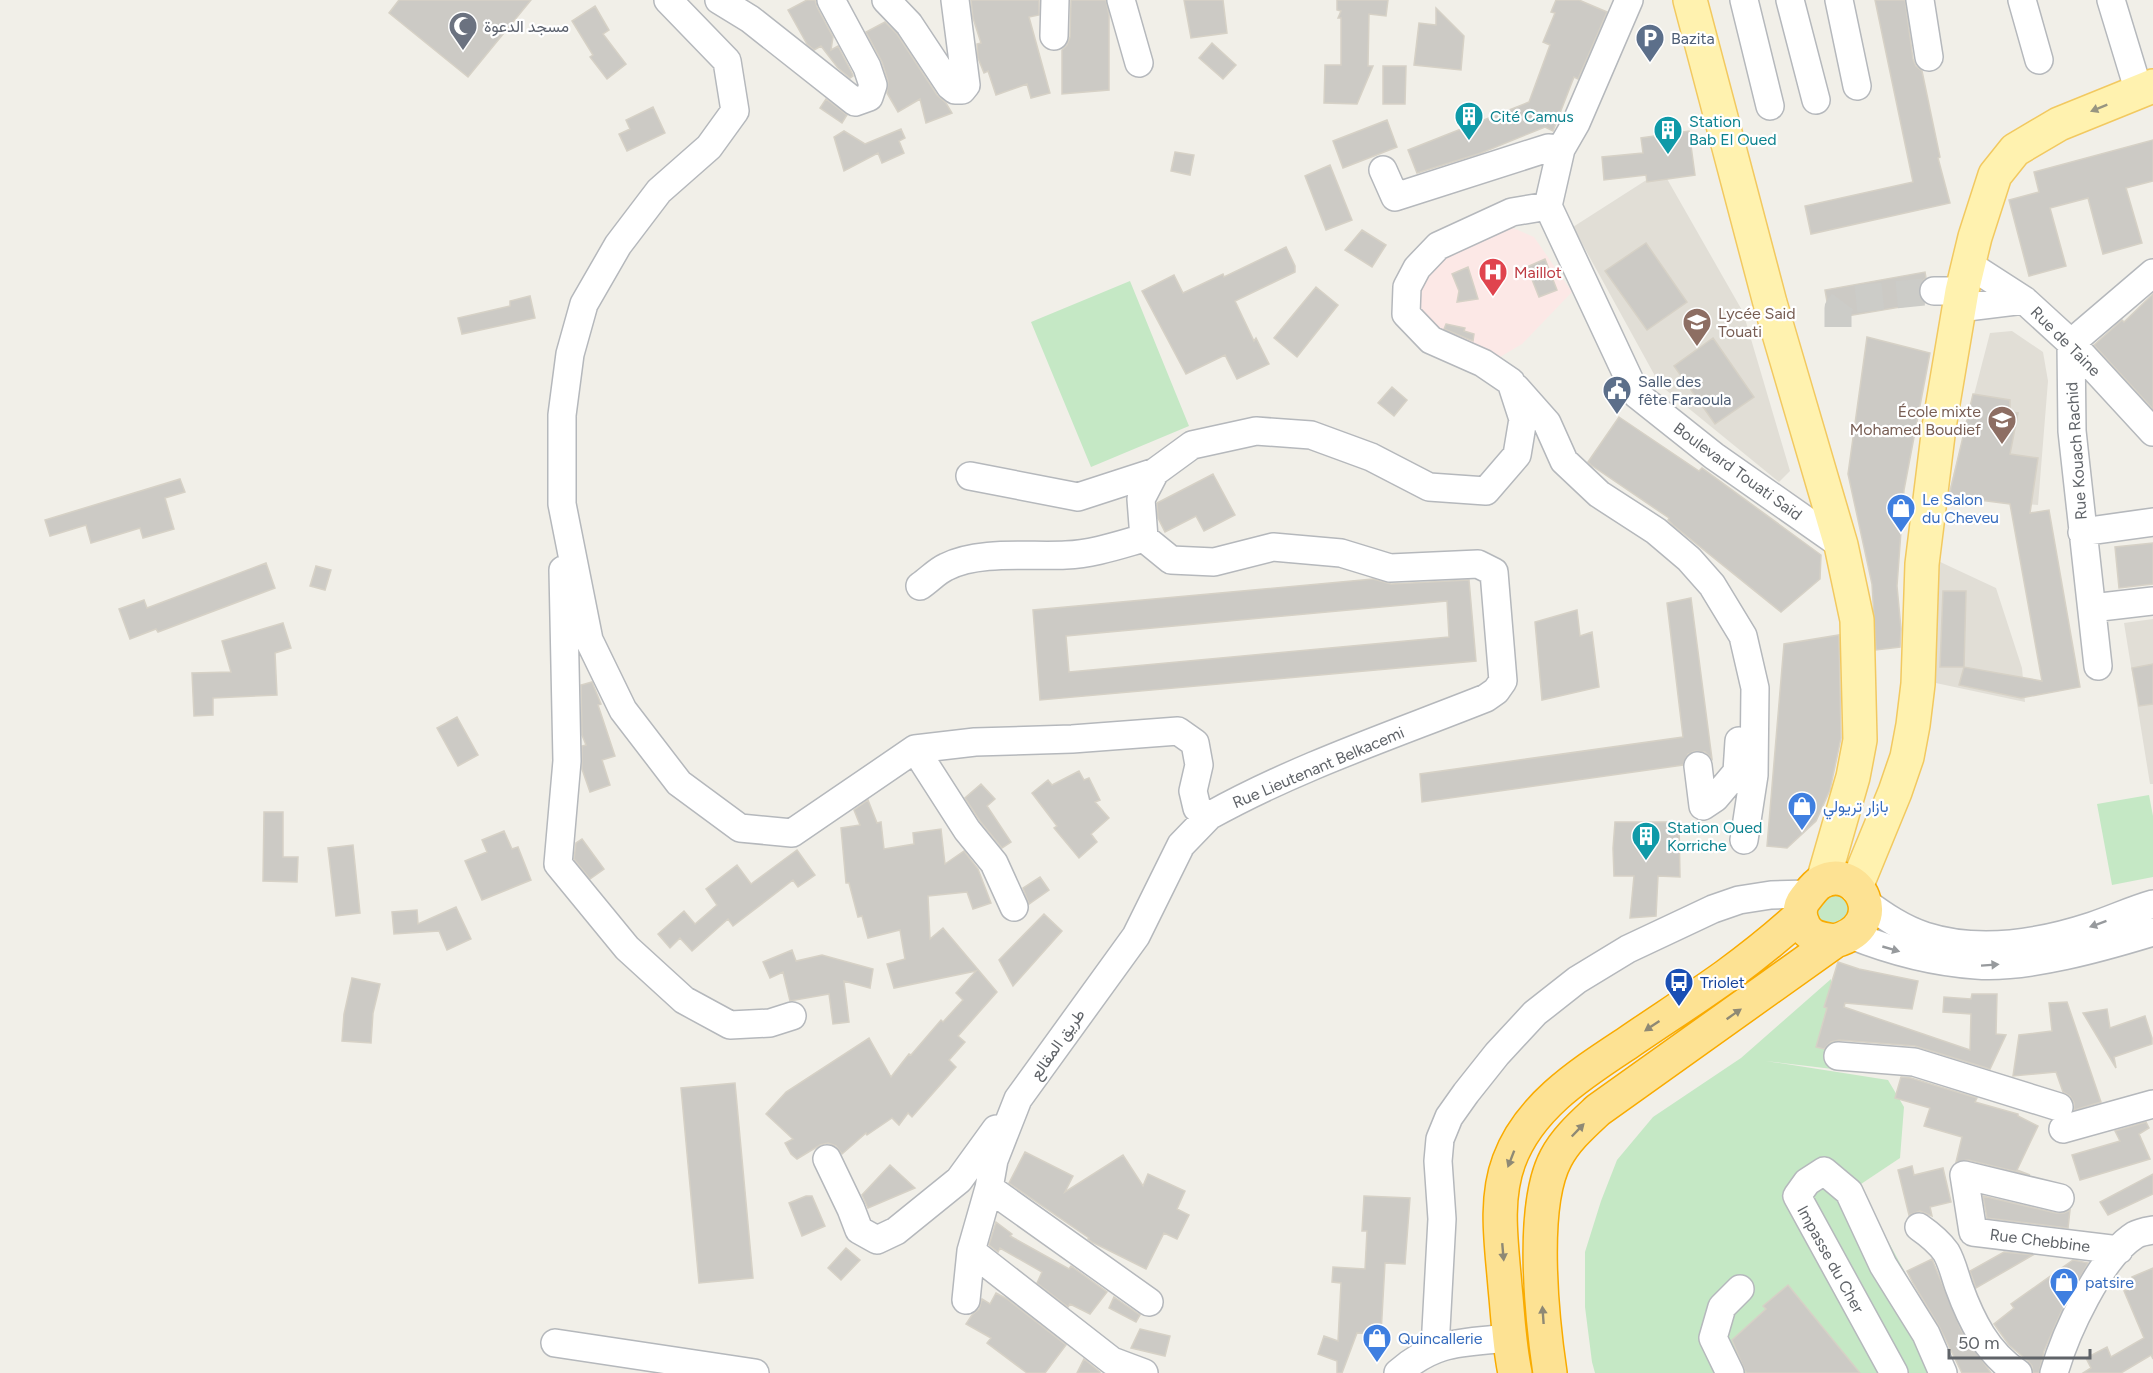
<svg xmlns="http://www.w3.org/2000/svg" width="2153" height="1373" viewBox="0 0 2153 1373" font-family="Figtree,Vazirmatn,sans-serif">
<rect width="100%" height="100%" fill="#f1efe8"/>
<!-- education -->
<path fill="#e1ded6" d="M1662 170 1743 312 1790 471 1779 482 1660 385 1573 227Z
M2012 331 2043 352 2048 381 2038 505 2000 502 1948 495 1990 333Z
M1936 560 1996 588 2022 668 2025 702 1931 682Z
M2153 619V784H2150L2124 623Z"/>
<!-- medical -->
<path fill="#fce8e6" d="M1513 228 1534 237 1572 292 1522 344 1500 357 1462 344 1430 326 1418 301 1426 267 1484 235Z"/>
<!-- green -->
<path fill="#c5e8c5" d="M1130 281 1189 426 1091 467 1031 322Z
M2149 795 2153 816V877L2112 885 2097 804Z
M1833 891C1844 898 1850 902 1849 916L1822 932 1810 903Z
M1831 979 1841 1070 1766 1061 1888 1080 1904 1107 1900 1158 1858 1186 1919 1298 1951 1373H1595L1592 1362 1585 1307V1252L1601 1201 1617 1160 1653 1117 1741 1058Z"/>
<!-- building -->
<path fill="#cccac5" stroke="#d6d1c6" stroke-width="1.5" fill-rule="evenodd" d="M399 0H531L468 77 389 13Z
M807 0H815L817 7 833 37 831 50 838 46 852 73 853 76 850 78 838 68 821 46 814 50 807 44 788 10Z
M971 0H1039V15L1029 17 1050 93 1031 98 1027 84 996 95 988 71 984 73 978 58 977 44 981 43 973 18Z
M1071 0H1106L1109 15V90L1062 94V50L1067 45 1070 37Z
M1184 0H1223L1227 33 1191 38Z
M1337 0H1388L1386 16 1369 14 1368 66H1373L1357 104 1324 103 1325 65H1341V18H1338L1341 11 1337 10Z
M1556 0H1579L1607 12 1578 79 1574 77 1553 131 1545 127 1481 153 1417 173 1408 150 1529 102 1550 45 1543 42 1555 13 1551 12Z
M1875 0H1905L1913 59 1916 66 1922 71 1940 157 1938 158 1950 203 1811 234 1805 206 1913 182Z
M595 6 609 30 603 34 626 64 607 79 590 57 593 55 572 21Z
M1436 8 1464 36 1461 70 1414 65 1419 23 1436 25Z
M885 22 897 34 937 95 946 103 952 113 926 123 920 99 898 112 887 93 888 81 882 62 866 32Z
M1212 43 1236 65 1223 79 1199 58Z
M1383 66H1406L1405 104H1383Z
M826 99 847 115 842 123 820 108Z
M653 107 665 133 627 151 619 134 630 129 626 120Z
M1387 120 1397 147 1343 168 1333 141Z
M901 129 905 138 899 141 904 153 882 163 878 153 844 171 834 137 844 131 865 144Z
M1689 131 1695 175 1647 182 1646 175 1604 180 1602 157 1643 153 1641 138Z
M2153 140V181L2126 188 2142 243 2103 254 2088 198 2050 208 2066 266 2029 276 2009 200 2039 192 2034 172Z
M1175 152 1194 155 1190 175 1171 171Z
M1330 165 1352 220 1326 230 1305 176Z
M1362 230 1386 245 1372 267 1345 250Z
M1646 243 1687 302 1647 330 1605 271Z
M1286 247 1295 266V272L1235 301 1254 341 1256 338 1269 364 1237 379 1225 355 1186 374 1142 291 1174 275 1183 293 1223 274 1224 277Z
M1545 259 1557 290 1539 297 1527 267Z
M1468 267 1478 299 1457 302 1459 291 1452 274Z
M1925 272 1926 278 1921 283 1918 290 1920 298 1924 303 1830 319 1825 290Z
M1316 287 1338 305 1297 357 1274 338Z
M2153 294V409L2094 345 2122 320 2124 322Z
M530 296 535 318 462 334 458 318 510 306V301Z
M1446 324 1465 328 1464 331 1474 334 1473 341 1444 329Z
M1867 337 1930 353 1904 490 1897 586 1901 629 1900 647 1876 650 1872 584 1848 474Z
M1713 338 1754 397 1715 424 1674 366Z
M1392 387 1407 400 1394 416 1378 403Z
M1973 394 2010 400V412L2018 413 2010 454 2038 458 2030 513 2049 510 2080 687 2021 698 1959 685 1964 667 2042 681 2010 504 1949 496Z
M1619 417 1699 471 1702 468 1821 555 1820 579 1781 612 1673 525 1668 520 1669 518 1591 465 1588 462Z
M1213 474 1235 515 1204 531 1196 516 1165 532 1158 518 1157 503Z
M180 479 185 492 165 498 174 529 143 538 140 528 91 543 86 525 50 536 45 520Z
M2153 543V584L2119 588 2115 547Z
M266 563 275 588 158 632 156 629 130 639 119 609 144 600 147 608Z
M316 566 331 570 325 590 310 586Z
M1373 579 1391 584 1469 580 1476 661 1040 700 1033 610ZM1447 601 1449 637 1069 672 1066 636Z
M1943 591H1966L1964 667H1940Z
M1691 598 1712 759 1705 752 1695 751 1688 754 1683 765 1422 802 1420 774 1683 737 1667 603Z
M1577 610 1580 636 1592 632 1599 687 1542 700 1535 622Z
M283 623 291 648 275 653 277 695 213 698V715L194 716 192 673 231 672 222 641Z
M1839 635 1841 738 1830 790 1816 821 1787 848 1767 846 1784 644Z
M2153 664V704L2139 706 2132 668Z
M592 682 601 704 598 705 615 756 602 760 610 785 590 792 582 769V746L586 745 582 735 581 685Z
M457 717 478 755 458 766 437 728Z
M1079 771 1084 780 1089 778 1100 800 1095 802 1109 818 1091 834 1097 842 1079 858 1054 828 1057 826 1032 793 1048 780 1052 785Z
M981 784 995 799 987 806 1011 842 1002 848 980 821 965 798Z
M868 800 877 823 881 822 884 849 914 844 913 833 941 829 945 864 964 851 978 869 991 903 973 909 967 892 928 896 930 939 943 928 997 992 958 1036 965 1042 949 1060 956 1067 912 1117 908 1113 899 1125 892 1118 867 1135 866 1133 842 1154 836 1146 828 1143 820 1145 797 1159 791 1154 785 1143 793 1139 766 1114 786 1092 869 1038 891 1077 909 1054 911 1055 941 1020 943 1022 963 1000 956 993 976 971 894 988 887 964 905 959 900 930 868 938 862 916 858 917 849 883H846L841 828 860 825 854 810Z
M264 812H283V857H298L297 882 263 881Z
M1615 822H1679L1680 877 1658 876 1656 916 1630 918 1634 876H1614L1613 848Z
M504 831 512 849 518 847 531 880 482 900 465 861 487 852 482 840Z
M582 839 604 869 590 879 574 859 576 843Z
M353 845 360 913 336 916 328 848Z
M797 850 815 875 798 887 793 880 733 926 728 919 692 951 680 938 670 948 658 934 684 911 695 924 717 905 706 889 737 865 751 884Z
M1040 877 1049 890 1029 904 1023 888Z
M456 907 471 939 447 950 439 931 394 934 392 912 417 910 418 924Z
M1044 914 1062 931 1013 986 999 960Z
M792 950 796 961 822 955 873 969 870 988 844 981 849 1022 833 1024 829 994 790 1001 783 972 770 978 763 962Z
M1838 962 1859 969 1918 981 1912 1009 1845 1003 1844 1007 1970 1050 1971 1014 1943 1012 1944 997 1971 999 1972 994H1997L1996 1034 2006 1035 1990 1069 1915 1046 1839 1040 1831 1042 1824 1049 1816 1047 1827 1008 1824 1007Z
M352 978 380 984 373 1013 371 1043 342 1041 344 1014Z
M2067 1002 2101 1102 2074 1110V1103L2070 1096 2063 1092 2056 1072 2013 1076 2019 1035 2052 1031 2049 1003Z
M2107 1009 2110 1028 2145 1016 2152 1038V1044L2114 1057 2116 1068 2083 1013Z
M1901 1077 1911 1078 1977 1098 1975 1102 2018 1114V1116L2038 1126 2017 1170 2030 1175 1968 1160 1956 1162 1962 1137 1924 1126 1930 1108 1895 1098Z
M735 1083 753 1278 699 1283 681 1088Z
M2146 1122 2149 1128 2139 1134 2150 1159 2080 1180 2072 1155 2120 1141 2115 1131Z
M1025 1152 1073 1176 1065 1192 1123 1155 1143 1186 1148 1174 1185 1191 1177 1209 1189 1215 1177 1239 1164 1233 1146 1269 1092 1242 1088 1239 1089 1238 1009 1183Z
M890 1165 915 1188 868 1208 862 1195Z
M1912 1166 1914 1175 1943 1168 1951 1202 1930 1207 1932 1216 1920 1211 1909 1215 1898 1170Z
M2153 1174V1194L2108 1215 2100 1202Z
M806 1196H812L825 1226 802 1236 789 1203Z
M1364 1196 1410 1198 1405 1264 1385 1263 1381 1334 1357 1333 1342 1373H1337V1361L1318 1354 1324 1336 1338 1341 1341 1283 1332 1282 1333 1267 1365 1269 1367 1231H1362Z
M1983 1196 2056 1213H2064L2070 1210 2068 1228 1987 1218Z
M996 1222 1012 1234 1010 1236 1069 1269 1071 1266 1107 1292 1090 1314 1070 1304 1068 1307 1037 1283 1042 1272 1000 1248 998 1252 989 1245Z
M846 1248 860 1260 841 1280 828 1268Z
M2004 1252 2033 1255 1976 1288 1970 1271Z
M1932 1259 1961 1330 1991 1373H1962L1939 1326 1913 1283 1907 1271Z
M2073 1260 2088 1263 2061 1312 2044 1351 2039 1373H2033L2032 1366 2028 1361 2009 1345 1994 1324 2014 1308 2011 1304Z
M2153 1268V1359L2151 1355 2121 1373H2083L2091 1368 2086 1358 2107 1347 2111 1357 2144 1338 2124 1291 2135 1286 2132 1277Z
M1788 1285 1860 1373H1747L1745 1371 1732 1340 1766 1309 1763 1306Z
M996 1293 1007 1299 1066 1345 1045 1373H1027L987 1343 991 1338 966 1324 972 1315 979 1309 982 1299 990 1304Z
M1114 1297 1140 1315 1136 1322 1109 1308Z
M1140 1329 1170 1336 1165 1356 1131 1348Z
M1084 1359 1100 1372V1373H1077Z"/>
<g fill="none" stroke-linecap="round" stroke-linejoin="round">
<!-- minor-tunnel -->
<path stroke="#ccccc8" stroke-width="27" stroke-dasharray="27 14" stroke-linecap="butt" d="M1838 327V308L1844 300 1934 291"/>
<!-- minor casing -->
<g stroke="#b5b8bc" stroke-width="30">
<path id="minor" d="M668 0 727 61 735 111 709 147 659 191 618 245 584 304 570 354 562 415V504L589 640 623 710 679 783 740 828 792 833 915 749 975 742 1072 739 1178 731 1195 743 1199 765 1193 791 1197 808 1209 816C1297 767 1393 735 1486 698L1496 691 1503 681 1494 572 1478 564 1390 568 1341 553 1273 547 1214 562 1171 560 1144 538 1141 499 1155 472 1192 445 1256 431 1311 435 1371 457 1429 487 1486 491 1517 455 1523 419 1511 382 1483 363 1431 340 1406 314 1407 287 1417 268 1438 246 1512 212 1548 206
M719 0 750 19 855 102 869 97 873 85 867 67 831 0
M886 0 909 24 950 86 955 90H962L966 85 955 0
M1121 0 1139 63
M1629 0 1576 123 1561 149 1548 206 1636 394 1714 456 1841 545
M1744 0 1770 106
M1790 0 1816 100
M1839 0 1857 86
M1920 0 1929 57
M2022 0 2039 60
M2111 0 2139 92
M1054 36 1055 0
M1383 170 1395 197 1548 148 1561 149
M1968 264 2024 300 2071 343 2153 432
M1934 291H1962
M1959 308 2024 300
M1516 388 1547 423 1564 461 1599 494 1656 531 1689 559 1712 585 1743 636 1755 688 1754 775 1744 840
M970 476 1078 497 1155 472
M2082 532 2153 522
M563 570 567 761 558 864 627 948 684 1000 730 1025 770 1023 792 1016
M920 586C929 580 937 571 946 567 979 550 1031 557 1066 555 1093 554 1119 545 1144 538
M2092 608 2153 601
M2098 666 2072 431 2071 343 2153 273
M915 749 967 830 994 863 1014 907
M1698 766 1703 806 1715 798 1737 772 1739 741
M1865 902C1884 916 1903 929 1925 936 1978 953 2040 943 2092 926 2113 919 2132 910 2153 904
M1851 935C1891 951 1933 962 1976 965 2027 969 2104 947 2153 932
M1838 1056 1914 1062 2059 1107
M2063 1129 2153 1104
M827 1159 851 1209 859 1230 877 1240 896 1231 959 1180 996 1129
M989 1188 1149 1302
M2060 1198 1964 1175 1973 1232 2119 1250
M1919 1227C1929 1234 1939 1242 1946 1252 1952 1262 1955 1276 1959 1287 1971 1320 1987 1353 2018 1373
M971 1251 1112 1361 1144 1373
M966 1300 971 1251 989 1188 994 1160 1018 1099 1136 936 1181 845 1209 816
M555 1343 755 1373
M1435 1348 1442 1219 1438 1161 1440 1139 1449 1117 1466 1093 1497 1054 1535 1013 1577 980 1628 949 1713 909 1739 900 1771 895 1809 894
M1398 1373C1436 1340 1461 1343 1509 1338
M1730 1373 1713 1338 1722 1307 1740 1289
M1894 1373 1797 1196 1807 1182 1824 1171 1849 1192 1883 1265 1926 1334 1943 1373
M2054 1373C2065 1334 2100 1257 2135 1235 2140 1232 2147 1231 2153 1230"/>
</g>
<!-- major casing -->
<g stroke="#f2c960" stroke-width="36">
<path id="major" d="M1690 0 1770 303 1841 545 1857 620 1860 740 1853 777 1823 881
M1856 887 1895 792 1907 757 1913 725 1918 684 1922 564 1939 427 1962 291 1975 237 1995 175 2015 150 2059 124 2153 86"/>
</g>
<!-- highway casing -->
<g stroke="#f9ab00" stroke-width="36">
<path id="highway" d="M1515 1373C1509 1345 1508 1316 1505 1287 1502 1247 1494 1201 1509 1161 1529 1106 1582 1073 1629 1042 1661 1020 1694 999 1726 976 1752 957 1777 937 1800 916
M1550 1373C1542 1319 1530 1206 1556 1158 1566 1139 1582 1125 1598 1110L1835 941C1892 925 1858 862 1821 882 1814 886 1810 893 1805 899 1796 910 1801 927 1812 935 1819 939 1827 940 1835 941"/>
</g>
<!-- minor -->
<use href="#minor" stroke="#fff" stroke-width="27"/>
<!-- major -->
<use href="#major" stroke="#fff2af" stroke-width="33"/>
<!-- highway -->
<use href="#highway" stroke="#fde293" stroke-width="33"/>
</g>
<!-- one-way arrows -->
<defs><path id="oneway-solid" d="M-6-.8H1V-3.2L6.5 0L1 3.2V.8H-6Z" transform="scale(1.5)"/></defs>
<use fill="#979581" href="#oneway-solid" transform="translate(2099 108) rotate(158)"/>
<g fill="#979a9d">
<use href="#oneway-solid" transform="translate(2098 924) rotate(160)"/>
<use href="#oneway-solid" transform="translate(1891 949) rotate(16)"/>
<use href="#oneway-solid" transform="translate(1990 965) rotate(-4)"/>
</g>
<g fill="#8e8975">
<use href="#oneway-solid" transform="translate(1734 1014) rotate(-35)"/>
<use href="#oneway-solid" transform="translate(1652 1026) rotate(146)"/>
<use href="#oneway-solid" transform="translate(1578 1130) rotate(-46)"/>
<use href="#oneway-solid" transform="translate(1511 1159) rotate(111)"/>
<use href="#oneway-solid" transform="translate(1503 1252) rotate(85)"/>
<use href="#oneway-solid" transform="translate(1543 1315) rotate(-94)"/>
</g>
<!-- icons -->
<defs>
<g id="mosque-pin" transform="scale(1.5)"><path d="M0 17L-7.5 6A9.5 9.5 0 1 1 7.5 6Z" fill="#6b7280" stroke="#fff"/><path d="M3.5-4.9A6 6 0 1 0 3.5 4.9A5 5 0 1 1 3.5-4.9Z" fill="#fff"/></g>
<g id="parking-pin" transform="scale(1.5)"><path d="M0 17L-7.5 6A9.5 9.5 0 1 1 7.5 6Z" fill="#5c6f8a" stroke="#fff"/><path d="M-3.5-5.5H1a3.5 3.5 0 0 1 0 7H-1V5.5H-3.5ZM-1-3.4V-.6H.8a1.4 1.4 0 0 0 0-2.8Z" fill="#fff"/></g>
<g id="building-pin" transform="scale(1.5)"><path d="M0 17L-7.5 6A9.5 9.5 0 1 1 7.5 6Z" fill="#0f9aa8" stroke="#fff"/><path d="M-4-6H4V6H1V3H-1V6H-4ZM-2.5-4.3h1.7v1.8h-1.7ZM.8-4.3h1.7v1.8H.8ZM-2.5-1h1.7V.8h-1.7ZM.8-1h1.7V.8H.8Z" fill="#fff"/></g>
<g id="hospital-pin" transform="scale(1.5)"><path d="M0 17L-7.5 6A9.5 9.5 0 1 1 7.5 6Z" fill="#e0444e" stroke="#fff"/><path d="M-5-5h3v3.5h4V-5h3V5h-3V1.5h-4V5h-3Z" fill="#fff"/></g>
<g id="university-pin" transform="scale(1.5)"><path d="M0 17L-7.5 6A9.5 9.5 0 1 1 7.5 6Z" fill="#8d6e63" stroke="#fff"/><path d="M0-5L7-2L0 1L-7-2ZM-4 1L0 2.5L4 1V4Q0 6-4 4Z" fill="#fff"/></g>
<g id="civic-pin" transform="scale(1.5)"><path d="M0 17L-7.5 6A9.5 9.5 0 1 1 7.5 6Z" fill="#5c6f8a" stroke="#fff"/><path d="M-.6-6.5H3V-4.5H.6V-3L4-1V1h2V6H-6V1h2V-1L-.6-3ZM-1.2 2.5V6h2.4V2.5Z" fill="#fff"/></g>
<g id="school-pin" transform="scale(1.5)"><path d="M0 17L-7.5 6A9.5 9.5 0 1 1 7.5 6Z" fill="#8d6e63" stroke="#fff"/><path d="M0-5L7-2L0 1L-7-2ZM-4 1L0 2.5L4 1V4Q0 6-4 4Z" fill="#fff"/></g>
<g id="shop-pin" transform="scale(1.5)"><path d="M0 17L-7.5 6A9.5 9.5 0 1 1 7.5 6Z" fill="#3f7fe0" stroke="#fff"/><path d="M-5-2.5h2.3a2.7 3.5 0 0 1 5.4 0H5L5.5 6h-11ZM-1.5-2.5h3a1.5 2.3 0 0 0-3 0Z" fill="#fff"/></g>
<g id="bus-pin" transform="scale(1.5)"><path d="M0 17L-7.5 6A9.5 9.5 0 1 1 7.5 6Z" fill="#1a4fb4" stroke="#fff"/><path d="M-5-6H5V4H4V6H2V4H-2V6H-4V4H-5ZM-3.5-4V0h7V-4ZM-3.5 1.2v1.5H-2V1.2ZM2 1.2v1.5H3.5V1.2Z" fill="#fff"/></g>
</defs>
<g fill-rule="evenodd">
<use href="#mosque-pin" x="463" y="26"/>
<use href="#parking-pin" x="1650" y="38"/>
<use href="#building-pin" x="1469" y="116"/>
<use href="#building-pin" x="1668" y="130"/>
<use href="#hospital-pin" x="1493" y="272"/>
<use href="#university-pin" x="1697" y="322"/>
<use href="#civic-pin" x="1617" y="390"/>
<use href="#school-pin" x="2002" y="420"/>
<use href="#shop-pin" x="1901" y="508"/>
<use href="#shop-pin" x="1802" y="806"/>
<use href="#building-pin" x="1646" y="836"/>
<use href="#bus-pin" x="1679" y="982"/>
<use href="#shop-pin" x="2064" y="1282"/>
<use href="#shop-pin" x="1377" y="1338"/>
</g>
<g text-anchor="middle" stroke-width="4.5" stroke-linejoin="round" paint-order="stroke">
<!-- worship labels -->
<g font-size="16" fill="#5b616d" stroke="#fff" text-anchor="start">
<text x="484" y="32">مسجد الدعوة</text>
</g>
<!-- service labels -->
<g font-size="16" fill="#4e5e75" stroke="#fff" text-anchor="start">
<text x="1671" y="44">Bazita</text>
<text x="1638" y="387">Salle des<tspan x="1638" dy="18">fête Faraoula</tspan></text>
</g>
<!-- culture labels -->
<g font-size="16" fill="#0d838f" stroke="#fff" text-anchor="start">
<text x="1490" y="122">Cité Camus</text>
<text x="1689" y="127">Station<tspan x="1689" dy="18">Bab El Oued</tspan></text>
<text x="1667" y="833">Station Oued<tspan x="1667" dy="18">Korriche</tspan></text>
</g>
<!-- health labels -->
<g font-size="16" fill="#be3a42" stroke="#fff" text-anchor="start">
<text x="1514" y="278">Maillot</text>
</g>
<!-- education labels -->
<g font-size="16" fill="#785e54" stroke="#fff" text-anchor="start">
<text x="1718" y="319">Lycée Said<tspan x="1718" dy="18">Touati</tspan></text>
<text x="1981" y="417" text-anchor="end">École mixte<tspan x="1981" dy="18">Mohamed Boudief</tspan></text>
</g>
<!-- street labels -->
<g font-size="16" fill="#5f6368" stroke="#fff">
<text transform="translate(2066 341) rotate(45)" y="6">Rue de Taine</text>
<text transform="translate(2076 451) rotate(-94)" y="6">Rue Kouach Rachid</text>
<text transform="translate(1738 471) rotate(36)" y="6">Boulevard Touati Saïd</text>
<text transform="translate(1318 767) rotate(-23)" y="6">Rue Lieutenant Belkacemi</text>
<text transform="translate(1057 1044) rotate(-55)" y="6">طريق المقالع</text>
<text transform="translate(2040 1240) rotate(7)" y="6">Rue Chebbine</text>
<text transform="translate(1831 1259) rotate(61)" y="6">Impasse du Cher</text>
</g>
<!-- shop labels -->
<g font-size="16" fill="#366cbe" stroke="#fff" text-anchor="start">
<text x="1922" y="505">Le Salon<tspan x="1922" dy="18">du Cheveu</tspan></text>
<text x="1823" y="812">بازار تريولي</text>
<text x="2085" y="1288">patsire</text>
<text x="1398" y="1344">Quincallerie</text>
</g>
<!-- transit labels -->
<g font-size="16" fill="#164399" stroke="#fff" text-anchor="start">
<text x="1700" y="988">Triolet</text>
</g>
</g>
<!-- scale -->
<path d="M1949 1349v9h141v-9" fill="none" stroke="#5f6368" stroke-width="3"/>
<text x="1958" y="1349" font-size="18" fill="#5f6368" stroke="#ffffff" stroke-width="4.5" paint-order="stroke">50 m</text>
</svg>
